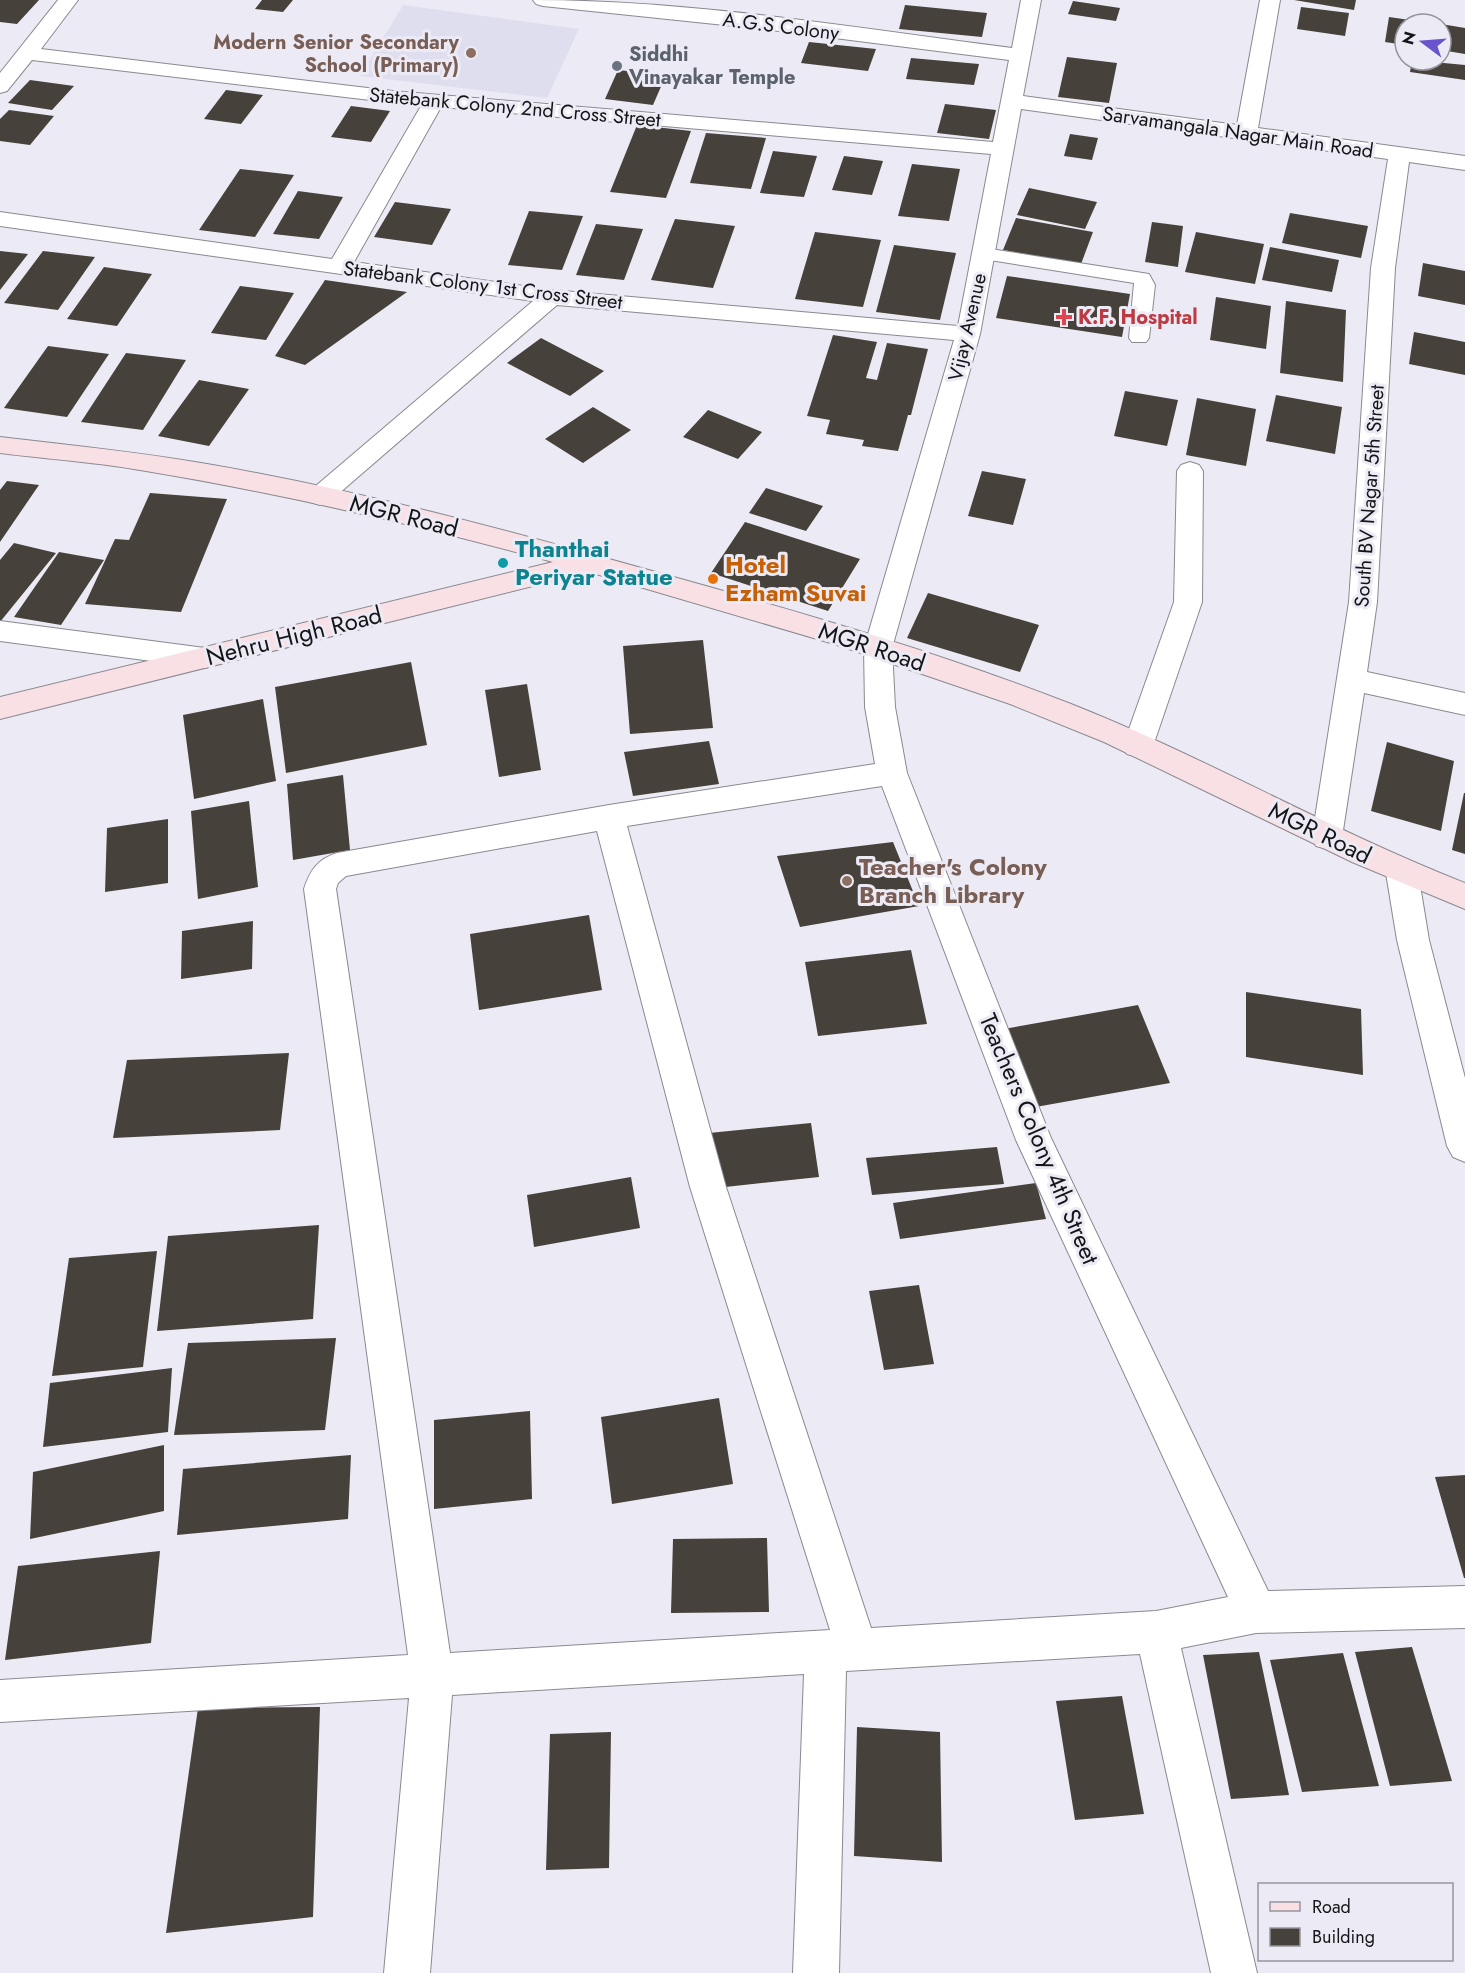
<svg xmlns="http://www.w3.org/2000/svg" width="1465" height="1973" viewBox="0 0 1465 1973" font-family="Jost,sans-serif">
<rect width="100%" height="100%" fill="#ecebf5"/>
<!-- built -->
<path fill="#dfdeee" d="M403 5 579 29 547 98 360 76Z"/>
<!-- building -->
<path fill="#47413b" d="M0 0H39L17 24 0 22Z
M262 0H293L283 12 255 9Z
M1294 0H1356L1354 10Z
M1073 1 1120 8 1116 21 1068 14Z
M905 5 987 13 982 37 899 29Z
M1301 7 1349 13 1345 36 1297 29Z
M1389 17 1431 23V24H1405V45L1385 42Z
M1441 24 1465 28V54L1441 50Z
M809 42 876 49 868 71 801 63Z
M1067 57 1117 63 1109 103 1058 97Z
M911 58 979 64 974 85 906 79Z
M1412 60 1465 65V80L1410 72Z
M618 70 666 75 653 105 605 99Z
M30 80 74 86 52 110 8 103Z
M226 90 263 95 241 124 204 119Z
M945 104 996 110 989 139 937 133Z
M351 106 390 111 371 142 331 137Z
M9 110 54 116 30 145 0 141V119Z
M637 125 691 131 666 198 610 192Z
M706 133 766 138 751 189 690 183Z
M1070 134 1098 138 1092 160 1064 156Z
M773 151 817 156 804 197 760 193Z
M844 156 883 161 872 195 832 190Z
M912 164 960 169 949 221 898 216Z
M240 169 294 175 255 237 199 230Z
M1029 188 1097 202 1085 229 1017 215Z
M298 191 343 197 319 239 273 234Z
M395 202 451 209 432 245 374 237Z
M529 211 583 216 562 270 508 265Z
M1290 213 1368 226 1361 258 1282 243Z
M1016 218 1093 232 1081 264 1003 250Z
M675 219 735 226 713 288 651 280Z
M1152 222 1183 226 1178 267 1145 262Z
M596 224 643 229 624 280 576 275Z
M815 232 881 240 863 307 795 299Z
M1196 232 1264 244 1255 284 1185 272Z
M894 245 956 253 940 320 876 312Z
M1270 247 1339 260 1332 292 1262 280Z
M0 251 28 254 0 290Z
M43 251 95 257 58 310 4 303Z
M1423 263 1465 271V305L1418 296Z
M104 267 152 274 117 326 67 319Z
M1007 276 1130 294 1122 337 996 318Z
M325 280 407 292 305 365 275 356Z
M240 286 294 293 266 340 211 333Z
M1216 297 1271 306 1266 349 1210 340Z
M1286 301 1346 310 1343 382 1280 373Z
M1414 332 1465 342V375L1409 364Z
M833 335 877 342 866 378 877 380 887 343 928 349 911 415H908L898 451 862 446 864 440 826 434 830 420 807 416Z
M541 338 604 371 570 396 507 363Z
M48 346 109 354 67 417 4 408Z
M126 353 186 360 143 430 81 422Z
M199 380 249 389 209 446 158 436Z
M1125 391 1178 400 1167 446 1114 436Z
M1276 395 1342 407 1335 454 1266 441Z
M1197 398 1256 409 1246 466 1186 455Z
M593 407 631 430 583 463 545 439Z
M708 410 762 432 738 459 683 437Z
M982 471 1026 479 1013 525 968 516Z
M7 481 39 485 0 542V490Z
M766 488 823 506 806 531 749 513Z
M150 493 227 499 181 612 85 604 115 539 129 540Z
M745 522 860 559 828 611 711 573Z
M14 543 56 553 0 622V560Z
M59 552 104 560 61 625 14 617Z
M928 593 1039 625 1020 672 907 638Z
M703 640 713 728 630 734 623 646Z
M411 662 427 745 286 773 275 687Z
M527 684 541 770 499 777 485 690Z
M263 699 276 781 194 799 183 715Z
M709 741 719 784 633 796 624 752Z
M1387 742 1454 761 1441 831 1371 811Z
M343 775 350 850 293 860 287 784Z
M1464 793H1465V854L1452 850Z
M249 801 258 887 198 899 191 811Z
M168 819V883L105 892 107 828Z
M893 842 919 906 800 927 777 856Z
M589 915 602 990 479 1010 470 934Z
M253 921 252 969 181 979 182 931Z
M911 950 927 1024 818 1036 805 962Z
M1246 992 1361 1009 1363 1075 1246 1057Z
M1138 1005 1170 1083 1030 1108 1004 1029Z
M289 1053 280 1130 113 1138 127 1060Z
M811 1123 819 1177 716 1188 709 1133Z
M997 1147 1004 1184 872 1195 866 1158Z
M631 1177 640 1228 534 1247 527 1195Z
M1036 1183 1046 1219 900 1239 893 1203Z
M319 1225 313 1319 157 1331 168 1236Z
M157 1251 143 1367 52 1376 69 1258Z
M919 1285 934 1364 884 1370 869 1291Z
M336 1338 325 1430 174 1435 188 1343Z
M172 1368 168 1432 43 1447 50 1383Z
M719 1398 733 1484 612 1504 601 1417Z
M530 1411 532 1499 434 1509V1420Z
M164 1445V1511L30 1539 33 1472Z
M351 1455 348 1519 177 1535 183 1469Z
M1465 1475V1578H1464L1435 1477Z
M767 1538 769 1612 671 1613 673 1539Z
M160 1551 151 1643 5 1660 18 1566Z
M1412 1647 1452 1781 1390 1786 1355 1652Z
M1259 1652 1289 1795 1231 1799 1203 1655Z
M1343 1653 1379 1786 1302 1792 1270 1660Z
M1122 1696 1144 1814 1075 1820 1056 1701Z
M320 1707 313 1917 166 1933 198 1708Z
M857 1727 940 1732 942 1862 854 1856Z
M611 1732 609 1868 546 1870 550 1734Z"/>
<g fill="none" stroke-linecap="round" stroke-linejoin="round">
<!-- lane casing -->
<g stroke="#898991" stroke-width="2">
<path id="lane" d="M984 248 1149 274 1155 285 1149 338 1146 342H1132L1129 338 1134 283 977 258 975 254 977 250Z"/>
</g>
<!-- street casing -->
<g stroke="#898991" stroke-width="2">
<path id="street" d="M58 0H78L41 49 393 91 993 142 1009 60 763 29 543 6 536 4 533 0C692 0 854 28 1012 48L1021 0H1041L1023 96 1237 125 1260 0H1280L1258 128 1465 156V170L1409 162 1395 268 1377 602 1367 672 1465 693V715L1364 693 1342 837 1338 846 1327 849 1316 846 1312 837 1349 602 1371 268 1388 159 1021 109 980 334 892 648 895 707 907 773 1051 1138 1268 1591 1465 1586V1628L1256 1633 1181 1648 1257 1973H1211L1140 1654 846 1671 839 1973H793L804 1674 452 1695 430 1973H384L409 1698 0 1722V1680L408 1655 304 889C310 870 318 859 337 853L609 805 875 764 865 707 864 648 954 340 557 305 329 502 320 505 311 502 307 496 311 490 533 301 0 226V212L332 259 421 106 32 60 7 91 0 93V73ZM441 107 991 154 958 326 552 290 354 262ZM882 786 1016 1140 1228 1597 1156 1611 871 1628 726 1187 627 826ZM597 831 690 1187 830 1630 450 1653 336 889 338 883 346 876Z
M1190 462 1199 465 1203 471 1202 602 1153 746 1149 754 1138 757 1127 754 1123 746 1174 602 1177 471 1181 465Z
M0 621 205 648 215 651 219 658 215 665 205 668 0 641Z
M1402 860 1413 864 1418 873 1429 940 1465 1078V1162L1453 1157 1447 1146 1397 940 1386 873 1391 864Z"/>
</g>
<!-- secondary casing -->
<g stroke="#898991" stroke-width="2">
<path id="secondary" d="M0 437C69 445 138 452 207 464 369 492 529 536 688 581 817 617 946 655 1071 704 1205 757 1330 830 1465 883V909L1352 862 1104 742 1010 704 834 644 589 572 0 719V697L553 562C417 525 280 493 140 470 94 462 47 459 0 453Z"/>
</g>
<!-- lane -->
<use href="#lane" fill="#fff" fill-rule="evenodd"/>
<!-- street -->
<use href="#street" fill="#fff" fill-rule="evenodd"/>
<!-- secondary -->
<use href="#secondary" fill="#f8e0e4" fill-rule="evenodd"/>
</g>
<!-- markers -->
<g fill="#8d6e63" stroke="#ecebf5" stroke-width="2">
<circle cx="471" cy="53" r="6"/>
<circle cx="847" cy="881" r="6"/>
</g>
<circle fill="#6b7280" stroke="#ecebf5" stroke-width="2" cx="617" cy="66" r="6"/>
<path fill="#e0444e" stroke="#ecebf5" stroke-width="2" d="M1061 308h6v6h6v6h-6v6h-6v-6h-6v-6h6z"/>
<circle fill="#0f9aa8" stroke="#ecebf5" stroke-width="2" cx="503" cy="563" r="6"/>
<circle fill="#e8710a" stroke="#ecebf5" stroke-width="2" cx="713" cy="579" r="6"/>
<g text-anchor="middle" stroke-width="6" stroke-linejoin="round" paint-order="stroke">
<!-- far-street labels -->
<g font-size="20" fill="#151518" stroke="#ecebf5">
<text transform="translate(781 26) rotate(7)" y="7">A.G.S Colony</text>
<text transform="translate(515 107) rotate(5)" y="7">Statebank Colony 2nd Cross Street</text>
<text transform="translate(1238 132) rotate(8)" y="7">Sarvamangala Nagar Main Road</text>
<text transform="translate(483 285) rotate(7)" y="7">Statebank Colony 1st Cross Street</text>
<text transform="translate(967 327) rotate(-77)" y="7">Vijay Avenue</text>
<text transform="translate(1369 496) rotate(-86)" y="7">South BV Nagar 5th Street</text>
</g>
<!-- far-education labels -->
<g font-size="20" font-weight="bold" fill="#785e54" stroke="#ecebf5" text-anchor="end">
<text x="459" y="49">Modern Senior Secondary<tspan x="459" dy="23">School (Primary)</tspan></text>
</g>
<!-- far-worship labels -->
<g font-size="20" font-weight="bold" fill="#5b616d" stroke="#ecebf5" text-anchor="start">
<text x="629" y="61">Siddhi<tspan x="629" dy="23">Vinayakar Temple</tspan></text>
</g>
<!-- far-health labels -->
<g font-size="20" font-weight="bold" fill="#be3a42" stroke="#ecebf5" text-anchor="start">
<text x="1078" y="324">K.F. Hospital</text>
</g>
<!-- street labels -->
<g font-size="24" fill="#151518" stroke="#ecebf5">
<text transform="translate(404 516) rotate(14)" y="8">MGR Road</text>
<text transform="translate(294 636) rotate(-14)" y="8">Nehru High Road</text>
<text transform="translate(872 647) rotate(18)" y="8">MGR Road</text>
<text transform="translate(1320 833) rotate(26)" y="8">MGR Road</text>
<text transform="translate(1039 1139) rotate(67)" y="8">Teachers Colony 4th Street</text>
</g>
<!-- culture labels -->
<g font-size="24" font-weight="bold" fill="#0d838f" stroke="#ecebf5" text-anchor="start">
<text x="515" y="557">Thanthai<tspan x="515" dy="28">Periyar Statue</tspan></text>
</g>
<!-- food labels -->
<g font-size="24" font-weight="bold" fill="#c56008" stroke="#ecebf5" text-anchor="start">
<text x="725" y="573">Hotel<tspan x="725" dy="28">Ezham Suvai</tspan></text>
</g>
<!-- education labels -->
<g font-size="24" font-weight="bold" fill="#785e54" stroke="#ecebf5" text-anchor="start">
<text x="859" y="875">Teacher's Colony<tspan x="859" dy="28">Branch Library</tspan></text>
</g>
</g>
<!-- legend -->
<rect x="1258" y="1883" width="195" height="78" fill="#ecebf5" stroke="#96959d" stroke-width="1.5"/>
<rect x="1270" y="1902" width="30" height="9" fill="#f8e0e4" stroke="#96959d" stroke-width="1.5"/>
<text x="1312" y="1913" font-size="18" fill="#151518">Road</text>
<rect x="1270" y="1928" width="30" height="18" fill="#47413b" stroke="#96959d" stroke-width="1.5"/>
<text x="1312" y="1943" font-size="18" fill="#151518">Building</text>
<!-- north arrow -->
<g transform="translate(1423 42) rotate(286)"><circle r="28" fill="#ecebf5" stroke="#96959d" stroke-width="1.5"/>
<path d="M0-4.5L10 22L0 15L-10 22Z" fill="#6a54cd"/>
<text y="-9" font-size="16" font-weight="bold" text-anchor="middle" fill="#151518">N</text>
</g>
</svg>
